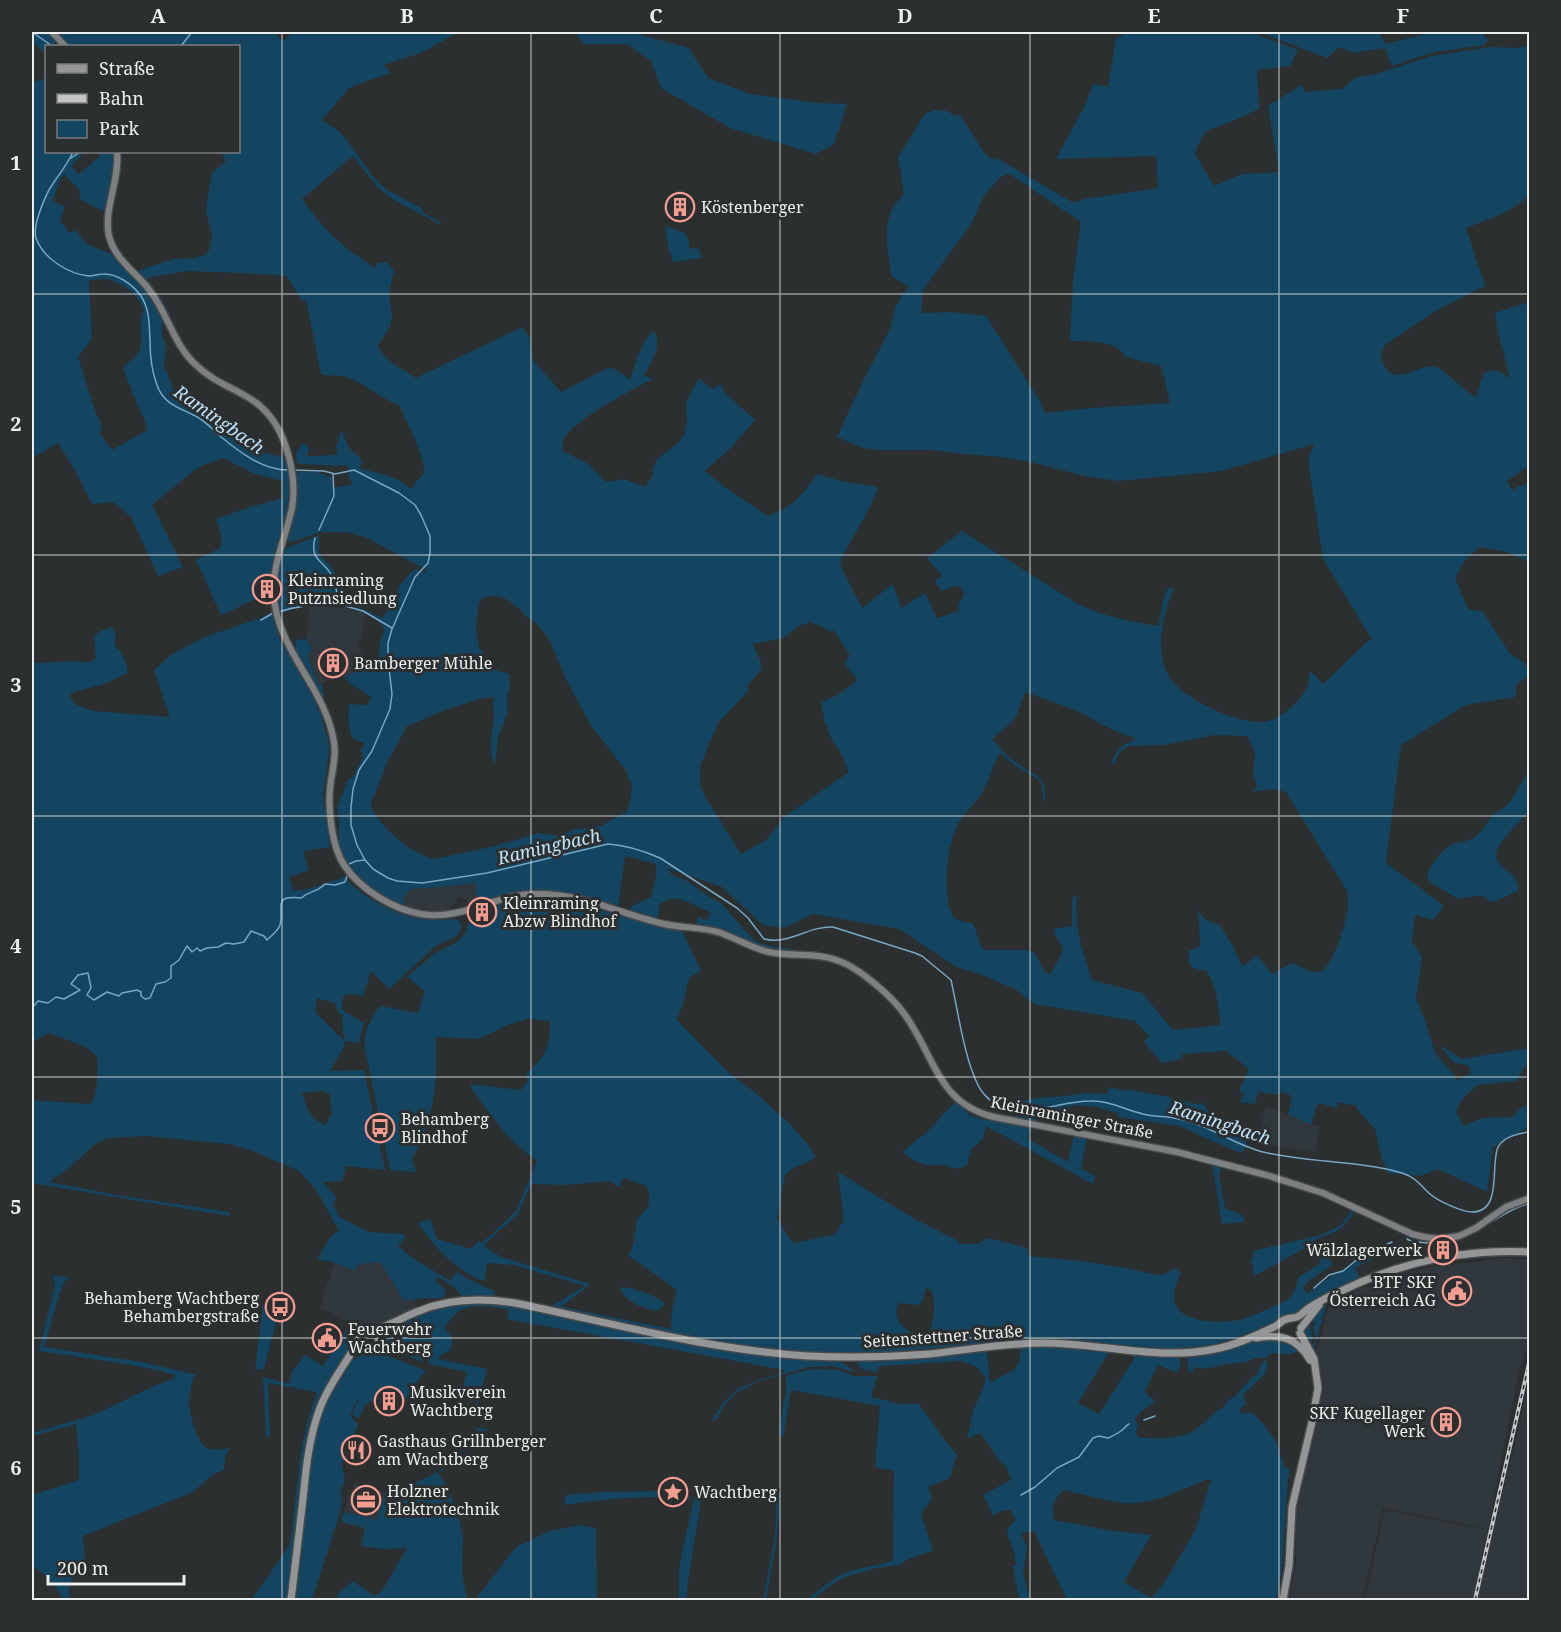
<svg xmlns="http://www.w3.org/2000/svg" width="1561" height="1632" viewBox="0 0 1561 1632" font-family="'Noto Serif',serif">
<rect width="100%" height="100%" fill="#2c2f30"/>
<!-- built -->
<path fill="#30383d" d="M309 605 334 606 363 612 366 614 358 648 369 661 365 667 344 677 342 675 335 677 319 685 308 657 312 646 307 639Z
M476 883 478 902 467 904V900L459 897 454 906 445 911 412 908 406 905 403 900 406 893 413 889 450 886Z
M1266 1106 1320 1127 1315 1152 1284 1148 1257 1140Z
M1505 1258 1529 1260V1342L1519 1370 1488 1529 1383 1508 1362 1600H1289L1296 1566V1514L1325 1382 1323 1380 1316 1354 1330 1303 1355 1291 1416 1270 1435 1266 1460 1264Z
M380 1262 404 1301 414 1300 417 1307 376 1327H363L352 1325 331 1312 320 1309 325 1289 335 1263 355 1271 359 1264Z
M1527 1390H1530L1529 1600H1477L1492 1531 1507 1477Z
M356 1483 366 1490 385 1492 377 1520 344 1512 348 1497Z
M1389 1511 1489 1530 1473 1600H1365L1384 1513Z"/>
<!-- green -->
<path fill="#134460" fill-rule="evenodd" d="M32 32H50L54 37 55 45 46 46V53L32 42Z
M55 32H279L276 35 283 41 293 32H459L421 53 384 65 391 73 367 81 349 88 322 120 336 129 346 139 377 182 389 191 423 209 422 211 423 213 441 222V225L396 201 377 187 353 156 302 199C326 232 341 246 375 268L378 263 387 262 394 271 389 293 392 317 390 327 378 346C383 360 404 370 416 378L522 327 530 338 533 360 561 392C568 389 606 368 609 368 616 367 624 376 630 380L640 350 647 338 654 331C663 346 651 362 644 375L652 379C625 394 594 409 571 430 564 436 561 443 563 451L588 464 606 482 624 479 645 487 651 478 656 460 679 442 684 435 687 423 686 406 687 400 699 378 712 389 721 384 725 393 755 420 732 447 705 471 726 488 768 516C792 508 803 494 817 474L841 481 878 487 870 507 840 561 841 567 862 608 893 584 901 608 925 593 937 618 959 611 958 604C965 596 967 590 956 586L941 591 935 581 942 576 927 558 962 531 1078 604C1104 617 1130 621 1158 626L1163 601 1168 588H1174C1163 614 1155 647 1167 673 1178 698 1246 730 1272 720 1284 715 1300 701 1306 689 1308 684 1309 677 1310 671L1323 684 1371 638 1323 559 1308 460 1314 444 1222 471 1118 481 1085 476 1030 462 1002 457 963 454 932 450H877L863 448 837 437 862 383 890 329 896 306 902 295 909 287 891 276C889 253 882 231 892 209 894 204 900 199 904 194L898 157 925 114 934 110 947 111 954 115 961 116 985 154 993 160 997 158 1070 201 1079 202 1084 199 1158 188 1156 156 1056 159 1086 103 1093 84 1108 87 1116 38 1131 32H1250L1298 50 1290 66 1257 70 1259 109 1228 123 1208 130 1201 138 1195 154 1214 186 1242 174 1279 172 1268 105 1276 101 1301 85 1305 92 1342 89 1357 77 1373 75 1431 56 1492 47 1517 48 1529 45V195C1512 213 1488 219 1466 228L1485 286 1434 312 1385 345C1380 354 1380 358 1385 367 1399 388 1421 360 1438 368 1447 373 1466 391 1476 398L1483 374C1497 366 1499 372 1510 378L1498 332 1495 313 1529 302V466L1507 481 1512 490 1519 486 1529 483V562L1507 552 1480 547 1465 560 1455 578 1468 609 1483 612 1510 654 1525 663 1529 676 1517 684 1515 697 1466 705 1401 745 1386 863 1444 906 1433 920 1415 915 1412 941 1422 957 1416 998 1427 1026 1435 1053 1458 1080 1471 1073 1469 1066 1453 1062 1440 1045 1462 1059 1522 1049H1529V1067H1524L1517 1081 1478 1085 1462 1099 1456 1112 1464 1126 1482 1118 1512 1117 1523 1106 1529 1107V1127L1493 1147 1487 1192 1438 1169 1420 1176 1388 1173 1382 1159 1375 1129 1359 1112 1356 1106 1338 1102 1337 1108 1318 1103 1311 1125 1288 1114 1292 1096 1281 1092 1279 1095 1258 1092 1255 1104 1240 1102 1244 1094 1239 1091 1249 1069 1226 1051 1182 1054V1058L1177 1060 1162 1063 1144 1042 1149 1036 1135 1021 1034 1004 1015 989 977 973 956 967 899 929 813 914 784 928 763 925 722 887 667 868 672 875 687 881 711 898 721 903 753 939C766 948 780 946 794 950 776 957 717 932 696 925L698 917 708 920 710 912C692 906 677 891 660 904L658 920 629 911 632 906 651 897 656 876V864L625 856 618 908C588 897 555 887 523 892 508 894 493 902 478 902L475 883 450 886 413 889 406 893 403 900 406 905 393 902 376 892 355 874 345 861 342 855 339 842V822L337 808 348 780 354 776 363 757 361 751 364 743 352 738 348 722 349 704 367 705 371 698C362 689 351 687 344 677L360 670 369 661 378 658 380 641 385 629C366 601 307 600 279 614L275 583 284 549 319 535V554C322 558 326 561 330 565 338 576 343 592 344 605L365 610 383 618C394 601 398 581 416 569L425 573 427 570 365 537 346 532H320L292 542 286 541 295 478 298 472H316L331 477 334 491V488L353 484 349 479 348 466 300 464 297 463C295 456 297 448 302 444L307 445 309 448 307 456 338 455 336 448 340 433 342 432C345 436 345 442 349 447 353 454 360 454 362 463L359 468C373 472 402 477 410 489L425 472 420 451 399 405C379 398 364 382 343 376 336 375 329 376 323 375L321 374 306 300 302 301 287 276 242 273 186 271 147 278 170 313H167L159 299 137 271 173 259 194 258 205 255 209 250 212 236 206 211 209 188 212 173 226 161 221 152H238V46H68ZM1007 174 1011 175 1081 222 1073 281 1070 341C1088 342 1116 339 1126 357L1161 366 1170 403 1092 408 1045 413 1040 401 986 316 951 312 921 313 923 290 971 224 985 194 1001 177ZM496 596 506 599 522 611 524 615 538 625 550 641 565 677 590 724 627 772 632 787 630 802 626 812 601 826 572 830 559 836 539 833 495 846 434 859C415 856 374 824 371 804L386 765 407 726 448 709 483 698 493 697C493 704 494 710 494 717 493 733 487 749 495 765L498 738 507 714V696L510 687 509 674 485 667 484 653 479 647 476 627 479 602 485 597ZM810 622 821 626 830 632 834 630 850 656 844 663 858 680 838 695 821 702 825 723 832 740 840 751 849 772 784 817 766 840 741 854 704 795 700 784V767L709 744 719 722 749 690 747 688C750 681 755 678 759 672 765 664 756 652 753 644L783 638 799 626ZM1025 692C1044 699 1065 705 1083 714 1102 724 1114 732 1135 738V740C1122 744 1116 750 1111 763L1115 764 1117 756 1121 751 1129 746 1164 745 1215 735 1247 736 1255 752 1253 774 1257 788 1252 792 1274 789 1286 792 1347 891C1347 896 1349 901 1348 905 1347 919 1333 970 1319 972 1311 974 1300 966 1292 963L1272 974 1257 955 1242 967 1234 948 1220 925 1207 921 1196 910 1199 920 1200 945 1199 947 1189 950C1187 965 1191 970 1206 970 1217 987 1218 1006 1221 1025L1173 1030 1142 993 1092 980C1082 949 1074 928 1077 895L1072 898V926L1054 929 1056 937 1063 948 1062 953 1050 975 1045 972 1034 952 1024 950H984L981 946 973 923 964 922 954 918C941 897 947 845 958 824 964 813 974 805 981 795 988 782 993 766 1000 753L1009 761 1039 780 1042 787 1043 801H1045L1044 785 1039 777 1009 758 992 739 1013 721 1017 715Z
M574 32H630L689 48 708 78 750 94 818 103 847 104 834 144 816 154 730 128 661 88 651 61 627 44H584Z
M1259 32H1380L1385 44 1434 32H1481L1488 40 1484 45 1430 53 1392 66 1385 48 1353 53 1340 47 1327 58Z
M46 78V152H84L71 166 79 174 100 156 97 152H114C117 171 110 192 106 211L96 208 80 199 79 189 64 174 59 181 53 202 65 206 60 221 70 233 75 230 87 244 116 256 155 301 164 320 162 324V334L166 347 164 364 173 390 183 393 191 402 235 433 242 443 258 451 286 458C296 500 279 541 268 582V593L222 615H221L196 560 220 548 222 541 216 519 250 507 282 498V481L255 474 223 458 203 465 192 472 152 505 183 567 158 576 131 517 113 502 92 504 76 472 58 443 32 458V83ZM107 279C125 285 136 292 144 310 137 324 145 342 138 354 134 359 127 363 123 368L137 404 145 420 147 430 112 450 100 434C103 426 101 421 96 414L78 357 92 339 89 280Z
M665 226 685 233 689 241V248L699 249 702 258 673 262 668 246Z
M272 614 280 640 315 701 321 715 329 744V754L323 795 330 847 303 851 309 870 289 877 293 891 308 889 345 877C350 885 359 890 366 896 397 916 419 922 456 919L460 922 461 928 457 936 437 945 389 989 371 971 363 996 350 994 344 996 342 1001V1010L364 1023 359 1043 344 1041 345 1045 330 1071 364 1070 385 1170 346 1166 342 1181 322 1182 335 1195 336 1199 333 1202 338 1216 369 1232 403 1234 406 1237 398 1246 413 1258 450 1281 457 1272 466 1278 492 1290 495 1292V1294L493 1295 462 1296 454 1287 437 1277 435 1281C440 1285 447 1288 445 1296L441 1298H426L404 1301 380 1262 359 1264 355 1271 335 1263 317 1259 331 1236 339 1231 317 1191 299 1171 253 1151 229 1144 147 1136 107 1138 94 1145 69 1168 49 1182 116 1195 229 1212 230 1216 32 1183V1100L90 1104C96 1098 96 1089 97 1081 97 1074 99 1062 96 1056 89 1045 60 1038 48 1033L32 1043V661L38 663 76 661 88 663 96 658 94 636 101 631 112 627 116 634 115 643 117 649 120 650 126 663 128 673 107 683 71 693 70 698 78 706 94 711 170 717 154 670 172 654 205 637ZM316 998 335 1003 339 1014 342 1015 344 1041 316 1013ZM322 1091 330 1094 331 1116 325 1125C308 1117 308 1110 302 1093Z
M307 639 312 649 308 657 319 685 322 684 325 704 294 650 296 646 295 640Z
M1529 772V812C1520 822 1508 832 1500 844 1484 869 1523 870 1518 891 1509 894 1501 900 1491 902L1482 895 1458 899 1430 882 1427 877C1431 863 1442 848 1456 843 1464 841 1471 841 1477 835 1484 829 1488 820 1494 814 1498 811 1503 809 1506 806 1516 796 1520 782 1529 772Z
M528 898H545L566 900 662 928 681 929 701 971 690 977 688 982 684 1001 677 1020 728 1072 757 1094 791 1125 809 1146 816 1158 794 1168 785 1175 777 1219 793 1243 834 1235 844 1221 838 1172 913 1218 958 1241 959 1244H978L988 1238 1028 1248V1254L1035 1257C1077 1259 1117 1266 1158 1275H1163L1175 1268 1181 1274C1178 1278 1176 1284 1175 1290 1167 1323 1216 1324 1238 1320 1250 1318 1261 1312 1272 1307 1279 1304 1287 1301 1292 1295 1296 1291 1296 1284 1298 1278L1321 1263 1309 1246 1254 1276 1251 1259 1254 1257 1253 1251 1321 1235 1341 1225 1353 1209 1355 1210C1343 1231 1337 1231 1315 1240L1333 1264 1306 1283 1303 1289 1307 1294 1333 1275 1340 1273 1360 1259 1388 1242 1390 1245 1386 1247 1384 1253 1355 1268 1360 1277C1347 1283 1332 1289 1319 1297 1312 1302 1306 1309 1298 1313 1292 1316 1286 1316 1280 1318 1255 1332 1228 1342 1200 1347 1152 1355 1104 1339 1055 1339 969 1340 884 1359 798 1352 715 1345 634 1325 553 1307V1305L585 1286 514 1265 487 1263 485 1280 483 1281C455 1270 435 1248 418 1223L430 1219 437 1239 471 1249 479 1241 482 1243 516 1211 537 1161 520 1148 503 1131 471 1088V1084L521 1090 528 1080 526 1074C546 1055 550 1048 550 1021L528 1019 510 1024 479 1039 436 1037C438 1080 434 1122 412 1159L416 1172 390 1170 364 1044 366 1031 375 1012 380 1006 418 1013 425 991 407 977 435 953 457 942 465 934 470 917 502 904ZM624 1178 646 1186 649 1193V1205L637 1220 633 1245 629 1256 677 1290 672 1309 671 1329 563 1307V1305L582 1291 590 1284 501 1257 485 1247 487 1242 518 1214 531 1184 566 1185 609 1181 620 1188 621 1181ZM926 1288 931 1290C937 1304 933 1317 930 1332L911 1333C901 1325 892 1317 899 1303L918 1305 923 1301Z
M1109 1087 1125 1091 1126 1089 1174 1098 1194 1104 1203 1103 1208 1111V1121L1244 1135 1247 1140 1245 1149 1241 1153 1205 1138 1180 1126 1118 1117V1113L1096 1107 1073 1105 1066 1110 1054 1111 1037 1118 1036 1122 1016 1117 1014 1105 1016 1102 1037 1098 1066 1096 1085 1093 1107 1094Z
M955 1102 966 1110 968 1115 986 1120 1030 1125 1028 1139 1068 1162 1074 1134 1087 1137 1081 1169 1095 1176 1093 1184 986 1126 983 1139 971 1150 967 1165C958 1171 953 1168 944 1165 939 1164 934 1166 929 1165 919 1165 910 1157 902 1152L927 1132Z
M1212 1163H1215L1216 1167 1221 1168 1219 1176 1225 1208 1242 1215 1245 1222 1222 1224Z
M51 1275 70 1278 65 1281 62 1286 44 1347 142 1362 197 1375 193 1377C192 1384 190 1392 189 1400 189 1412 196 1443 207 1448 215 1451 224 1449 231 1448 224 1454 225 1461 224 1470L213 1474 193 1492 83 1536 85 1558C75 1573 66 1582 71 1600H63C56 1584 46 1575 32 1565V1495L79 1480V1456L76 1424 32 1436V1433L94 1415 156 1385 174 1379 175 1375 161 1371 126 1364 39 1351 54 1290C55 1283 56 1279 51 1275Z
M622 1287C634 1288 655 1295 664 1303L663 1307 657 1311C643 1308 625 1302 620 1288Z
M466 1304H494L510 1306 728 1351 760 1356 840 1361 855 1371H850L832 1366 809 1367 757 1382 734 1394 725 1405 715 1421 712 1420C734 1384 744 1385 783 1373L784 1370 507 1319 509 1309C493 1308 471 1302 457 1313 452 1317 448 1323 444 1328 453 1338 454 1337 450 1350L442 1354 438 1359 487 1369 476 1412H474L478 1397 461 1393 467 1372 428 1364 429 1360 424 1358 422 1362 389 1347 385 1340C391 1316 445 1307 466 1304Z
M263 1305 270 1306 279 1311 264 1369 255 1370Z
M1322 1305H1326L1313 1352 1311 1348 1316 1339 1313 1328 1315 1322 1311 1319 1309 1322 1312 1336V1341L1309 1342 1303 1333V1329Z
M347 1329 352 1335 353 1346 330 1379 322 1392 309 1430 303 1463 287 1600H252L290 1544 301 1451 307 1423 317 1392 268 1383 270 1435 266 1439 263 1377 289 1384 292 1372 305 1355 323 1366Z
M1259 1339C1275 1340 1288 1340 1300 1351L1289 1354 1272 1353 1266 1358H1256L1246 1362 1223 1365 1206 1369 1195 1367 1192 1372H1189L1187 1358 1218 1352Z
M1027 1347 1086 1349 1109 1352 1078 1403 1099 1414 1134 1359V1356L1179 1358C1181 1362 1181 1365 1180 1369L1177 1370V1373L1158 1365 1145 1392 1155 1401 1135 1417 1138 1426 1136 1432 1138 1437C1155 1439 1181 1440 1195 1430 1205 1423 1214 1411 1225 1406 1227 1399 1231 1400 1236 1395 1242 1388 1248 1381 1255 1375L1258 1374V1370L1264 1361H1267C1271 1376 1250 1384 1243 1396L1246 1404 1239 1409 1242 1414 1251 1412 1260 1420 1277 1443 1284 1466 1290 1470 1288 1479 1282 1567 1277 1600H1067L1034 1531 1021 1533 1027 1547 1023 1573 1030 1600H1019L1013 1566H1014L1016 1565 1014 1552 1007 1533 1008 1528 1015 1520 1011 1510C1005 1510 1000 1511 994 1515V1518L983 1495 1011 1480 1007 1468 998 1459 980 1433 967 1439 973 1411 985 1383V1377L977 1367 961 1361 880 1366 877 1369 878 1372 862 1369 857 1364 859 1360 920 1359 987 1352 990 1383C993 1380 1015 1370 1016 1368 1019 1363 1020 1354 1021 1348ZM1206 1480H1211L1196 1529 1163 1585 1151 1598 1124 1582 1151 1535 1113 1531 1054 1520C1052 1507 1053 1499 1064 1490 1083 1494 1104 1501 1124 1503 1153 1505 1180 1490 1206 1480Z
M380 1353 427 1371 424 1372 405 1400 384 1391 376 1404 370 1401 368 1405 365 1404 359 1418 352 1415 358 1401 357 1400 350 1415 358 1425 342 1464 345 1480 341 1490 342 1506 312 1600H295L314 1439C321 1415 335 1373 356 1358 363 1354 372 1355 380 1353Z
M814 1369 839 1370 854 1376H877L871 1397 901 1404H919L940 1434 958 1456 955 1459 950 1478 928 1487 932 1499 921 1514 933 1551 908 1559 899 1565 876 1568 848 1576 837 1581 811 1600H806L838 1576 850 1571 893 1561 894 1471 875 1467 880 1406 791 1390 783 1437 779 1436 784 1399 786 1397V1376L798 1372Z
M471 1427 488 1429 446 1468 438 1473 445 1483 456 1508 463 1536 462 1571 467 1600H336L339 1592 353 1581 374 1596 382 1591 407 1548 383 1549 361 1546 365 1528 341 1522 344 1512 377 1520 385 1492C402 1490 432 1477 446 1466 459 1456 470 1443 481 1432Z
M663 1491 701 1500 688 1581 686 1600H679V1572L682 1552 694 1499C651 1494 606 1499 564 1505L566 1495 601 1492Z
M777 1494H780L777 1537 766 1600H763L775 1535Z
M580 1525 596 1528 597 1600H475L516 1547 550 1531Z"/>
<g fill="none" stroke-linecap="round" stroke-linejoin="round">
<!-- stream -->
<path stroke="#77a7c4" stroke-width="1.5" d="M32 32 52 46
M181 46 192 32
M73 152C68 163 61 172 54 182 46 193 41 207 37 220 36 226 34 231 36 238 43 258 68 274 89 276 94 276 98 274 103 274 117 273 133 285 141 296 150 310 149 325 150 340 150 355 152 372 157 385 164 406 182 408 199 418 206 422 213 430 220 436 238 451 262 470 288 470
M71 158 80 152
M293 470 324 471 335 474 354 470 399 493 415 505 421 515 430 536V553L428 563 415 577 392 629 388 643V660L392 694 390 709 372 751 359 770 353 789 351 807V825L357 845 365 860 373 869 388 878 397 881 422 883 487 873 608 844C625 845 644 851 660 858L737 908 748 918 764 939C790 945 807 926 833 927L915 953 922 956 951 980C958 1011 964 1057 978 1085 981 1092 990 1101 996 1105 1000 1108 1005 1108 1009 1109 1040 1114 1062 1101 1090 1101 1108 1100 1126 1110 1143 1114 1153 1117 1164 1116 1174 1118 1206 1123 1232 1144 1263 1152 1308 1163 1357 1160 1402 1173 1417 1178 1420 1185 1430 1194 1438 1201 1462 1212 1472 1212 1503 1212 1490 1165 1498 1147 1503 1137 1519 1133 1530 1132
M319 530 334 496 333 475
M315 538C309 561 324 560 332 576 337 585 337 594 338 604L363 611 392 628
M278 612C298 605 317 605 338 604
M261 620 273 613
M349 868V864L356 861 365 860
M32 1008 38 1001 48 1003 56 997 64 999 80 990 71 984 78 975 88 973 91 988 87 995 94 1000 107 992 119 996 122 993 137 990 141 992V996L145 999 150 998 156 984 165 982 171 978V966L179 960 187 946 192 952 197 948 200 951 207 948 218 947 226 943 234 944 244 942 251 931 264 936 267 940C271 936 278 931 280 925 285 907 271 895 301 898 311 890 316 893 325 884L335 885 345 882 348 873
M1464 1237C1487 1227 1505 1210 1530 1203
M1407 1239 1411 1241 1427 1243
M1428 1242H1450L1456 1239
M1314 1288 1329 1275 1343 1271 1359 1258 1370 1254 1379 1248 1392 1242
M1144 1420 1155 1416
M1021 1495 1035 1487 1057 1468 1079 1457 1093 1438 1099 1436 1108 1438C1111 1437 1118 1433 1121 1431 1124 1429 1125 1426 1129 1424"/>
<!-- secondary casing -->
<g stroke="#474a4b" stroke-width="9">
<path id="secondary" d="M52 32 65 46
M117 152C120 180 103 210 109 236 115 260 137 273 151 292 168 315 174 345 196 365 211 380 231 387 249 398 269 410 282 431 288 454 293 471 295 490 292 508 284 546 266 574 277 615 289 661 326 693 334 742 337 759 331 773 330 789 328 811 332 847 344 865 360 889 392 909 421 914 462 921 496 894 535 894 582 893 620 914 664 924 682 928 701 927 718 932 736 938 751 948 769 952 793 957 816 952 839 961 859 968 893 997 905 1015 935 1056 937 1103 994 1117L1177 1152 1266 1175 1323 1193 1412 1234 1424 1237 1440 1239 1459 1236 1476 1228 1506 1207 1530 1198"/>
</g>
<!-- primary casing -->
<g stroke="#474a4b" stroke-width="10">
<path id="primary" d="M1301 1328 1319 1305
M373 1330 379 1336 378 1346 372 1351C358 1353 352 1340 363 1330 368 1329 372 1330 376 1329 391 1325 405 1316 419 1311 450 1298 483 1298 515 1303 612 1323 709 1350 808 1356 848 1358 889 1357 929 1354 967 1350 1005 1343 1043 1343 1101 1343 1158 1361 1215 1349 1236 1345 1255 1336 1274 1327 1279 1325 1281 1320 1287 1319 1290 1318 1294 1318 1297 1317 1302 1315 1305 1310 1309 1308 1318 1302 1328 1297 1337 1293 1397 1263 1463 1249 1530 1252
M1256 1338C1280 1334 1297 1337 1310 1360
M291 1600C295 1567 299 1533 303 1499 306 1468 309 1437 320 1408 329 1384 345 1365 357 1343
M1283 1600 1289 1566 1292 1507 1312 1422 1318 1388 1314 1359 1300 1333"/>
</g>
<!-- secondary -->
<use href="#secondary" stroke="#7d7f80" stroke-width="6"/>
<!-- primary -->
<use href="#primary" stroke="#939597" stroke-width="7"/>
<!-- rail casing -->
<g stroke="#c3c5c6" stroke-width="4">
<path id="rail" d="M1475 1600 1530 1359"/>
</g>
<!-- rail -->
<use href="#rail" stroke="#2c2f30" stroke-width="1.5" stroke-dasharray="4.5" stroke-linecap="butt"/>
</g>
<!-- grid -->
<path fill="none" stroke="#edeeef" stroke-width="1.5" stroke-opacity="0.55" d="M282 32V1600M531 32V1600M780 32V1600M1030 32V1600M1279 32V1600M32 294H1530M32 555H1530M32 816H1530M32 1077H1530M32 1338H1530"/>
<!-- icons -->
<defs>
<g id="building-ring" transform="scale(1.5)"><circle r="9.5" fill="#2c2f30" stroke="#f59c91" stroke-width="1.5"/><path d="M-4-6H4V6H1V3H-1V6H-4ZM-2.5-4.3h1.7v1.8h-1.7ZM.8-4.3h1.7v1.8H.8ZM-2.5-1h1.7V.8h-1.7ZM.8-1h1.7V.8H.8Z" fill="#f59c91"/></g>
<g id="bus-ring" transform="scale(1.5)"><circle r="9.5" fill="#2c2f30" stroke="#f59c91" stroke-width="1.5"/><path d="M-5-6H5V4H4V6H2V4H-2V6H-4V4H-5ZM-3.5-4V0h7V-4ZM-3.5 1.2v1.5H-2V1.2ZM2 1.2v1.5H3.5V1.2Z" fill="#f59c91"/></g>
<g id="civic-ring" transform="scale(1.5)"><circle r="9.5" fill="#2c2f30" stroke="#f59c91" stroke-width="1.5"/><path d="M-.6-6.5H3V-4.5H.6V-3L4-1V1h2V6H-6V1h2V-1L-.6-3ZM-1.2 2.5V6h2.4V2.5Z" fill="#f59c91"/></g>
<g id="restaurant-ring" transform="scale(1.5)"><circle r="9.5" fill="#2c2f30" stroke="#f59c91" stroke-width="1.5"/><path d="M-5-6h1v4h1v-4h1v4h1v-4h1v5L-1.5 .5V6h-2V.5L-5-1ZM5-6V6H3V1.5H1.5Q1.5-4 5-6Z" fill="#f59c91"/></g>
<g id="sight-ring" transform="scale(1.5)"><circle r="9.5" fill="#2c2f30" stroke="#f59c91" stroke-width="1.5"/><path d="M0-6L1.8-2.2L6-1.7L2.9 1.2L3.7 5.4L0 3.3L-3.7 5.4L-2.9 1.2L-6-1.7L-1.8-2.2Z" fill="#f59c91"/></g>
<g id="office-ring" transform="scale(1.5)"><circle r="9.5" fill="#2c2f30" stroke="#f59c91" stroke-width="1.5"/><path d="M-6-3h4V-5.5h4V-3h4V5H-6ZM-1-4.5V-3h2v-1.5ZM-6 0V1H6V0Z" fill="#f59c91"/></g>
</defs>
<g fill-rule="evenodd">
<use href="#building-ring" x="680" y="207"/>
<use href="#building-ring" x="267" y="589"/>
<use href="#building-ring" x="333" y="663"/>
<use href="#building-ring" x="482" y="912"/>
<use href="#bus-ring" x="380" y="1128"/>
<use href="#building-ring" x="1443" y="1250"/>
<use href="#civic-ring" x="1457" y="1291"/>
<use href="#bus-ring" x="280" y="1307"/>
<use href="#civic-ring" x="327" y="1338"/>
<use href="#building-ring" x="389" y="1401"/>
<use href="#building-ring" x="1446" y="1422"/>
<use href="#restaurant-ring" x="356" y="1450"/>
<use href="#sight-ring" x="673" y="1492"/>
<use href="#office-ring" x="366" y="1500"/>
</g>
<g text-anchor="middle" stroke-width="6" stroke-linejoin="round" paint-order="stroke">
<!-- poi labels -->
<g font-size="16" fill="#edeeef" stroke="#2c2f30" text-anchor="start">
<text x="701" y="213">Köstenberger</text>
<text x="288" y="586">Kleinraming<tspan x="288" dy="18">Putznsiedlung</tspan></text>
<text x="354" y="669">Bamberger Mühle</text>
<text x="503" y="909">Kleinraming<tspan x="503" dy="18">Abzw Blindhof</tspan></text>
<text x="401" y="1125">Behamberg<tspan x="401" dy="18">Blindhof</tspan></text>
<text x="1422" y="1256" text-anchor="end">Wälzlagerwerk</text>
<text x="1436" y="1288" text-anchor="end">BTF SKF<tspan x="1436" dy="18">Österreich AG</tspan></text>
<text x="259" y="1304" text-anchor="end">Behamberg Wachtberg<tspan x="259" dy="18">Behambergstraße</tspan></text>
<text x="348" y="1335">Feuerwehr<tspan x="348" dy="18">Wachtberg</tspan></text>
<text x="410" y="1398">Musikverein<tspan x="410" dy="18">Wachtberg</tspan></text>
<text x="1425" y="1419" text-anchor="end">SKF Kugellager<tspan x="1425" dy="18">Werk</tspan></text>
<text x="377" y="1447">Gasthaus Grillnberger<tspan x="377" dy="18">am Wachtberg</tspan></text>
<text x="387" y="1497">Holzner<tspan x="387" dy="18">Elektrotechnik</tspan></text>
<text x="694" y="1498">Wachtberg</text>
</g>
<!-- street labels -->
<g font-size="16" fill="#edeeef" stroke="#2c2f30">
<text transform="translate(1072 1117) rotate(11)" y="6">Kleinraminger Straße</text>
<text transform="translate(943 1336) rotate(-4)" y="6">Seitenstettner Straße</text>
</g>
<!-- water labels -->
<g font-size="18" font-style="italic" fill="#bfe2f9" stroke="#2c2f30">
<text transform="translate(219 420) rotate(35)" y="6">Ramingbach</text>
<text transform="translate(549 847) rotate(-13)" y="6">Ramingbach</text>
<text transform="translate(1220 1123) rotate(18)" y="6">Ramingbach</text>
</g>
</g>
<!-- border -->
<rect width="1561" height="1632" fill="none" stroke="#2c2f30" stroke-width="66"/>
<!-- legend -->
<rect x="45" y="45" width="195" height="108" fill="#2c2f30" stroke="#797b7c" stroke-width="1.5"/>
<rect x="57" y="64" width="30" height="9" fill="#939597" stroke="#797b7c" stroke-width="1.5"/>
<text x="99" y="75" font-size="18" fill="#edeeef">Straße</text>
<rect x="57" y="94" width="30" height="9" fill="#c3c5c6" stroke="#797b7c" stroke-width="1.5"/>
<text x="99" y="105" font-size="18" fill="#edeeef">Bahn</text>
<rect x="57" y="120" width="30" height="18" fill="#134460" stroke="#797b7c" stroke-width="1.5"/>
<text x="99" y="135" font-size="18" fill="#edeeef">Park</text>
<!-- scale -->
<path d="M48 1575v9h136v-9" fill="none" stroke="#edeeef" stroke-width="3"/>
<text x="57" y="1575" font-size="18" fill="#edeeef" stroke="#2c2f30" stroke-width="4.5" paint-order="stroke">200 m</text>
<rect x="33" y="33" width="1495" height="1566" fill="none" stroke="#edeeef" stroke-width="2"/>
<g font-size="20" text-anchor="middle" font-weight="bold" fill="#edeeef">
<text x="158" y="23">A</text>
<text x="407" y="23">B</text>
<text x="656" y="23">C</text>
<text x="905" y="23">D</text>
<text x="1154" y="23">E</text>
<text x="1403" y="23">F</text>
<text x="16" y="170">1</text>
<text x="16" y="431">2</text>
<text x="16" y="692">3</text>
<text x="16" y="953">4</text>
<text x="16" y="1214">5</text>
<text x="16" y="1475">6</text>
</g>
</svg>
